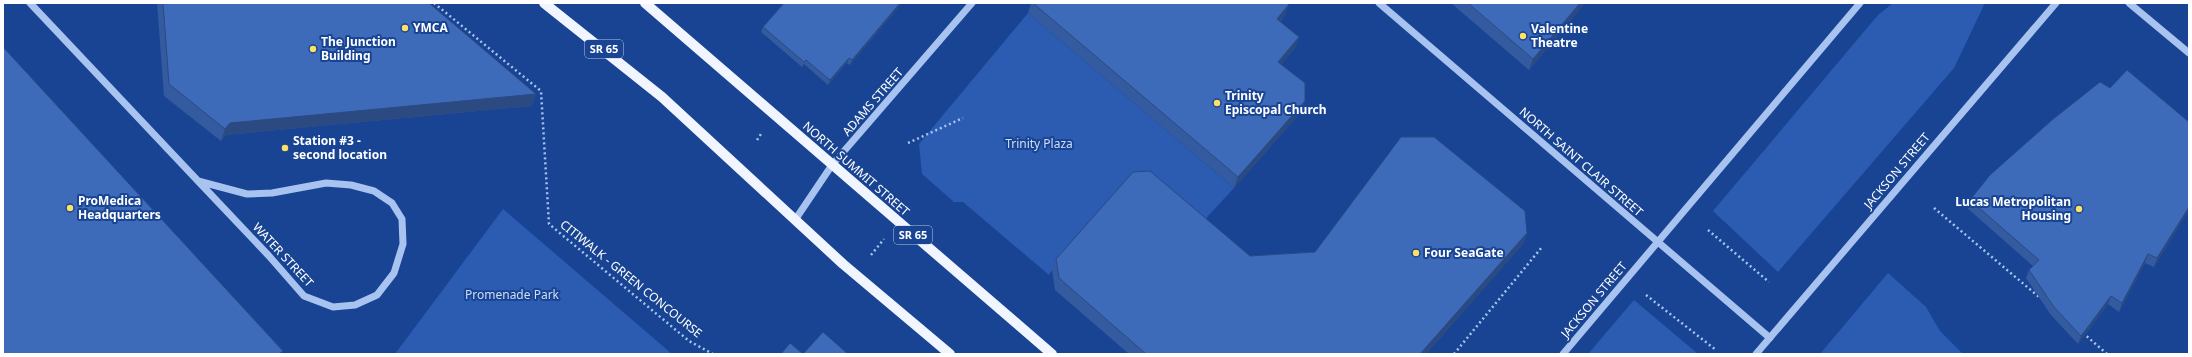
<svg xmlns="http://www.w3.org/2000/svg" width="2192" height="357" viewBox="0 0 2192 357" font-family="'Noto Sans',sans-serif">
<rect width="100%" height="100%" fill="#184493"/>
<!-- green -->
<path fill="#2b5cb1" d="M1893 3H1985L1954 68 1778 272 1713 211 1878 15Z
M1028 13 1234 188 1198 227 1052 270 1049 275 963 202H954L922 174 919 144Z
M503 209 672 354H395Z
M1888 273 1926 307 1940 331 1963 354H1820Z
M1634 300 1698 354H1588Z"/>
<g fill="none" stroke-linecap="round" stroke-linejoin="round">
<!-- path -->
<path stroke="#a8c3f0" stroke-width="2.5" stroke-dasharray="2 3" stroke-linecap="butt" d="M434 3 541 91 549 224 689 341 713 354
M757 140 761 134
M908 143 963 118
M1934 208 2039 297
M1708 230 1769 282
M871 255 884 239
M1646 295 1716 350
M2083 333 2107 354
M1454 354 1542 247"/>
<!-- minor -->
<path stroke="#a8c3f0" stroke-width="7" d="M30 3 198 181 269 256 304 296 333 307 355 305 377 295 394 273 403 244 402 219 392 203 374 191 351 185 326 183 272 193 247 194 198 181
M1379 3 1770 338
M2129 3 2189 53
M795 220 832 165 972 3
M1563 354 1860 3
M1756 354 2056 3"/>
<!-- major -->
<path stroke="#f1f5ff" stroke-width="10" d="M544 3 662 97 843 264 950 354
M645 3 1052 354"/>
</g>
<!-- wall -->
<path fill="#345b9f" d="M157 3H429L536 94 532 106 226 135 221 141 164 96Z
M902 3 850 65 847 63 828 85 804 64 802 67 761 32 763 27Z
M1031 3H1288L1289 4 1285 15 1280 22 1299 37 1295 48 1281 65 1305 101 1301 112 1234 188 1028 13Z
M1451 3H1585L1529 70Z
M1970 200 2189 210 2154 267 2145 263 2119 312 2108 304 2078 344 2051 315 2026 278 2029 270 2033 266 1967 208Z
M1527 233 1523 244 1426 354H1129L1055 290 1052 270 1056 259 1250 256 1315 252Z"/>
<!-- shaded-wall -->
<path fill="#2b4a82" d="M900 3H902L850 65 852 60Z
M1580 3H1585L1529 70 1533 59Z
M1289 4 1285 15 1273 30 1277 19Z
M1299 37 1295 48 1274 74 1278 62Z
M849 58 847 63 828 85 830 80Z
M536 94 532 106 226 135 221 141 225 129 230 123Z
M1305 101 1301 112 1234 188 1238 177Z
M2189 207V210L2154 267 2157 258Z
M1527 233 1523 244 1426 354H1420Z
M2148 254 2145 263 2119 312 2122 303Z
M2111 296 2108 304 2078 344 2081 336Z"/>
<!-- building -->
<path fill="#3d6ab9" stroke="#2b4a82" d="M163 3H429L536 94 230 123 225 129 169 84Z
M784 3H900L852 60 849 58 830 80 806 60 804 62 763 27Z
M1033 3H1288L1289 4 1277 19 1299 37 1278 62 1305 83V101L1238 177Z
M1468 3H1580L1533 59Z
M3 47 283 351 279 354H3Z
M2127 70 2189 122V207L2157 258 2148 254 2122 303 2111 296 2081 336 2054 307 2029 270 2039 260 1970 200 1990 175 2052 120 2100 82 2110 88Z
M1401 137H1434L1525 211 1527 233 1420 354H1146L1059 278 1056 259 1133 172 1150 171 1250 256 1315 252Z
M823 332 848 354H781L790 343 803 354Z"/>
<!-- markers -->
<g fill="#ffe067" stroke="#184493" stroke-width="1.5">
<circle cx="405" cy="28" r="4"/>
<circle cx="1523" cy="36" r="4"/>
<circle cx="313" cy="49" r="4"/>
<circle cx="1217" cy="103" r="4"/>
<circle cx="285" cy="148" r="4"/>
<circle cx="70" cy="208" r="4"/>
<circle cx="2079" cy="209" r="4"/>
<circle cx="1416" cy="253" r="4"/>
</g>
<g text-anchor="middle" stroke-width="4" stroke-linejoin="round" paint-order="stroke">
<!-- shield labels -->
<g fill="#184493" stroke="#bac7df" stroke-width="1">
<rect x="585" y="40" width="38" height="18" rx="3"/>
<rect x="894" y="226" width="38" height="18" rx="3"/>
</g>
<g font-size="11" font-weight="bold" fill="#fff">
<text x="604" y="53">SR 65</text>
<text x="913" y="239">SR 65</text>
</g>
<!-- poi labels -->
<g font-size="12" font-weight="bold" fill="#fff" stroke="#184493" text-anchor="start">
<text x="413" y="32">YMCA</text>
<text x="1531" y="33">Valentine<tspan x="1531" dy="14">Theatre</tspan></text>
<text x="321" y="46">The Junction<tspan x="321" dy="14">Building</tspan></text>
<text x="1225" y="100">Trinity<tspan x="1225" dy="14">Episcopal Church</tspan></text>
<text x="293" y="145">Station #3 -<tspan x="293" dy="14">second location</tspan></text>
<text x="78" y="205">ProMedica<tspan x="78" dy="14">Headquarters</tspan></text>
<text x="2071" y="206" text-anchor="end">Lucas Metropolitan<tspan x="2071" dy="14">Housing</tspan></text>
<text x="1424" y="257">Four SeaGate</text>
</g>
<!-- street labels -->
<g font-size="12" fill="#fff" stroke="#184493">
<text transform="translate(873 102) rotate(-49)" y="4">ADAMS STREET</text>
<text transform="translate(1581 162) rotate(41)" y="4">NORTH SAINT CLAIR STREET</text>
<text transform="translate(856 169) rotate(41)" y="4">NORTH SUMMIT STREET</text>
<text transform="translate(1897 171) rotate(-50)" y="4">JACKSON STREET</text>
<text transform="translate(283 255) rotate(47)" y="4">WATER STREET</text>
<text transform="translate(631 279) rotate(39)" y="4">CITIWALK - GREEN CONCOURSE</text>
<text transform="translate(1594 300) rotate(-50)" y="4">JACKSON STREET</text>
</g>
<!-- park labels -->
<g font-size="12" fill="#cfdffb" stroke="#184493">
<text x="1039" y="148">Trinity Plaza</text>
<text x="512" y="299">Promenade Park</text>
</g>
</g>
<!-- border -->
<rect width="2192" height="357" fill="none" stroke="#ffffff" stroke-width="8"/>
</svg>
